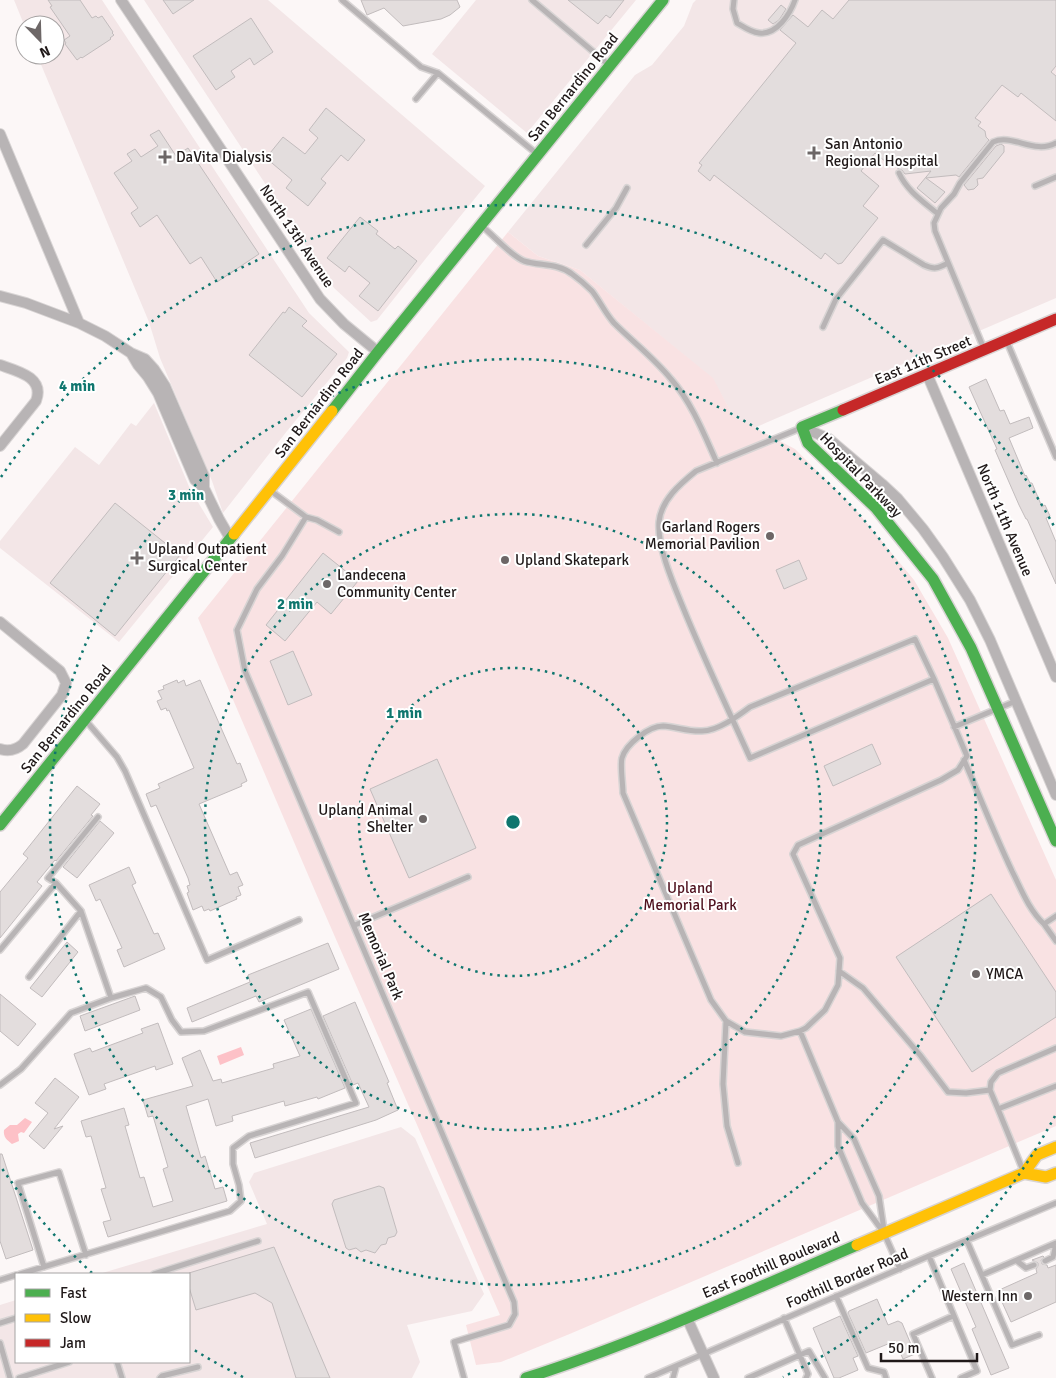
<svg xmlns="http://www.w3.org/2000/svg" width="1056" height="1378" viewBox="0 0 1056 1378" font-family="Signika,sans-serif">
<rect width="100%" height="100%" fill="#fcf7f7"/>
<!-- built -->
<path fill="#f3e6e7" d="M14 0H102L309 313 349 352 347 358 287 431 223 513 212 481 160 358 149 322 37 55H55V25H25V27Z
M144 0H268L485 186 427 257 377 320 371 322 334 288Z
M476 0H636L527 133 432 54Z
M696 0H1056V298L754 428 733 416 712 378 580 270 538 256 508 232 635 75 652 65 684 26 693 3Z
M154 403 190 489 213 527 119 642 0 548V541L75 447 99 465 131 423 136 426Z
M401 1127 415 1138 484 1294 472 1311 407 1325 420 1362 412 1378H0V1305L16 1300V1362H189V1274H99L267 1224 249 1182 254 1173Z"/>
<!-- green -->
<path fill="#f9e2e3" d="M508 232 538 256 580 270 713 378 733 416 795 449 855 509 914 580 948 638 1056 880V1126L572 1333 501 1362 476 1365 466 1325 500 1315 318 898 198 618Z"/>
<!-- water -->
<path fill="#fdc1c7" d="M241 1047 244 1055 220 1065 217 1056Z
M25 1118 32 1122 24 1133 21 1132 18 1134 19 1141 12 1144C7 1140 3 1137 4 1130L10 1125H17Z"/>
<!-- building -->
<path fill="#e3dddd" stroke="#c2bcbd" d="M48 0H80L92 18 96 16 98 18 102 16 113 32 112 33 114 35 110 38 111 39 82 58 81 57 77 60 65 44 66 43 64 40 70 36 50 7 52 6Z
M163 0H194L173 14Z
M361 0H457L460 7 450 15 441 19 403 26 384 8 367 15Z
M568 0H624L610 18 606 15 598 24Z
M849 0H1056V66L1051 72 1056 76V121L1021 93 1018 97 1002 85 975 118 981 122 978 126 985 131 986 137 989 140 959 177 956 175 926 178 945 192 935 203 917 188 931 171 905 174 902 170 898 169 897 160 886 162 875 153 861 171 879 186 863 206 878 218 842 263 838 264 825 253 821 259 714 175 710 181 698 171 702 165 699 163 796 43 780 30 793 15 808 27 822 10 833 19Z
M781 5 786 9 779 20 773 24 768 20Z
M251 18 273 52 254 65 250 58 231 71 235 77 216 90 193 56Z
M326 108 365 140 348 161 341 155 321 179 326 183 308 206 286 188 292 180 266 158 283 137 305 154 318 138 309 130Z
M159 130 176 156 188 148 259 254 217 282 201 257 190 264 157 215 140 227 131 213 138 208 114 173 132 161 127 154 135 149 141 157 158 146 150 135Z
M1001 144 1004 146V152L983 178 977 179 978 185 974 189 968 190 964 185 996 146Z
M360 217 378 231 376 234 395 249 398 246 417 261 378 311 359 296 370 283 349 266 345 272 327 258Z
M289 307 307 321 302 326 337 354 302 397 249 355 283 312 285 313Z
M986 379 1000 411 1004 410 1010 424 1029 417 1033 428 1009 438 1025 476 1026 475 1030 483H1032L1042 507 1045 505 1050 516 1046 518 1056 542V584L1027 519H1026L1019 505 995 450 997 449 969 387Z
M115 503 180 555 115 636 50 583Z
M323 553 358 581 331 614 317 602 285 641 266 625Z
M799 560 807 579 784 589 776 570Z
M293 651 312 695 288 705 270 661Z
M177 680 178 683 184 680 186 686 200 680 237 764 240 763 247 781 241 784 242 786 199 804 230 875 237 872 243 885 238 887 241 895 236 897 237 899 210 911 209 909 204 911 202 906 193 910 187 893 189 892 187 886 190 885 188 878 156 805 151 807 146 794 160 788 158 784 194 768 169 710 167 711 166 708 161 710 157 701 162 699 158 691 164 689 163 686Z
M872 744 881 764 833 786 824 766Z
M437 759 476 848 409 878 370 789Z
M77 786 100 804 91 815 93 816 56 861 55 860 37 882 42 886 0 938V892L28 858 23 854Z
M100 821 114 833 77 878 63 867Z
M129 867 136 883 132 885 154 934 158 933 165 949 124 967 117 950 122 948 100 899 96 901 89 885Z
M991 894 1056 992V1017L972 1072 896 957Z
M67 942 78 952 42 997 30 988Z
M328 943 339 969 259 1002 256 996 192 1022 187 1008 250 982 248 975Z
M0 994 36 1024 18 1046 0 1031Z
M135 996 140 1010 85 1031 80 1016Z
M355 1002 389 1082 387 1083 398 1110 376 1120 255 1158 250 1143 369 1107 358 1083 353 1085 323 1016Z
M311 1009 345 1088 318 1099 317 1097 285 1106 284 1101 232 1116 233 1121 216 1126 208 1099 186 1106 201 1158 205 1156 215 1189 223 1187 227 1201 108 1237 103 1222 111 1220 101 1189 106 1188 91 1136 86 1137 81 1121 124 1108 129 1125 125 1126 140 1178 144 1177 153 1207 173 1201 163 1169 168 1167 153 1116 148 1117 143 1100 193 1086 182 1058 200 1050 213 1081 221 1079 222 1083 274 1068 273 1064 300 1056 284 1020Z
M158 1023 173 1064 156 1070 155 1066 104 1084 106 1089 89 1095 74 1054 90 1048 92 1052 143 1033 141 1029Z
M55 1078 79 1097 54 1129 63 1126 44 1149 29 1136 48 1113 35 1103Z
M0 1154H2L33 1250 6 1259 0 1241Z
M379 1186 384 1188 397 1232 395 1236 388 1238 386 1244 381 1245 375 1253 366 1250 361 1252 356 1248 349 1250 346 1248 332 1204 334 1200Z
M274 1247 330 1378H296L272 1303 255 1293 196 1310 189 1287V1273Z
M1043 1256 1044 1257 1041 1260 1042 1264 1047 1265 1048 1268 1056 1265V1302L1011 1322 997 1291 1037 1273 1036 1269 1038 1266V1263L1032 1260Z
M964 1263 1009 1368 991 1375 972 1329 976 1327 951 1269Z
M877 1299 888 1325 898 1321 902 1323 915 1354 903 1359 895 1341 866 1353 848 1313 849 1311Z
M840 1316 858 1356 853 1358 858 1370 839 1378H834L813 1328Z"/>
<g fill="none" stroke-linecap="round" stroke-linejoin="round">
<!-- lane casing -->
<g stroke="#d8d4d4" stroke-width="8">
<path id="lane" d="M342 0 421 67 438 73 537 154
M532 0 609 65
M734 0 733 9 737 23C744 27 750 32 759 33 777 35 790 14 795 0
M416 99 438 73
M899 173C907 191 924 202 938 214
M1035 186 1056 177
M483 227C495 237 510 255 524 261 540 266 558 263 572 274 579 279 586 285 592 291 600 301 605 313 614 323 633 342 654 358 671 379 692 403 704 434 717 463
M586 245 616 208 627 188
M823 327 836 299 883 240 924 265C935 270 938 268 948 263
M1007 342 1056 457
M984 349 935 231 934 223 941 208 954 194 960 183 993 142C1012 133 1034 155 1056 143
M801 428 696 471C680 484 661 500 659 522 657 546 673 583 682 605 703 657 727 707 750 758L934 679
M271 491 306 517 317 520 339 532
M306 517 282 556 257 589 237 630 245 671 514 1302 515 1314 509 1325 454 1342 464 1378
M87 722 117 757 125 771 207 960 299 920
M954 727 1016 701
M964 760C980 797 995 835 1012 871 1021 889 1029 910 1044 924
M56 883 48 878 98 817
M1056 916 1044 924 1056 941
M355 925 468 877
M0 950 56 883 81 911 111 998
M839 971 863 988 920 1055 948 1092 966 1093 990 1090
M29 977 81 911
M726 1021 723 1084 727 1126 738 1163
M800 1031 806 1028 825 1010 838 985 840 958 793 854 798 845 941 780 958 770 967 756 934 679 915 639 750 707C738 716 718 731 702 731 690 732 676 727 663 726 649 726 626 744 622 758 620 765 623 785 623 793L711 1000 726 1021 745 1032 781 1036 800 1031 838 1122 854 1139 879 1196 884 1230
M0 1085 21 1069 71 1013 111 998 146 988 161 997 172 1020 181 1032 204 1031 308 992 356 1103 249 1136 233 1148V1164L239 1185 241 1201 230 1211 20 1274
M998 1109 990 1090 991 1082 998 1073 1056 1048
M838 1122V1146L862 1203 884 1233 900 1269
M1022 1168 998 1109 1056 1086
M967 1241 1012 1345 1039 1335
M929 1256 977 1371 961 1378
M1017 1261 1026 1268 1034 1265
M1045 1261 1053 1257 1056 1244
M44 1267 18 1183 59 1172 86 1255
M154 1274 258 1241
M982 1275 1056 1243
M0 1280 16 1275
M836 1296 868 1368 884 1372 886 1378
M784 1318 808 1374 806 1378
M0 1323 16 1318
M0 1343 10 1378
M117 1362 122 1378
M19 1378 69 1362
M160 1378 162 1376 198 1367
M648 1378 929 1256 1056 1203
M673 1378 676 1367
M748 1378 809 1351 825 1378
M932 1378 913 1334 953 1316"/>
</g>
<!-- street casing -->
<g stroke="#d8d4d4" stroke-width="12">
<path id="street" d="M121 0 202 121 320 299 344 324 378 352
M0 134 79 323 105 336 131 353 145 359 154 369 165 386 204 476V488
M0 296 26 303 79 323
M131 353 138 365 148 377 158 393 195 480 204 488 219 519 230 538
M0 365C17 371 45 377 36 401L0 446
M927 374 1056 677
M802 427 829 439 882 484 898 499 923 529 943 557 970 600 990 640 1056 795
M0 622 60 671 66 683 62 695 23 744C16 750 9 752 0 749
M687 1318 714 1378"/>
</g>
<!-- fast casing -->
<g stroke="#d8d4d4" stroke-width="14">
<path id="fast" d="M843 410 802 427 808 443 876 508 933 579 971 648 1056 841
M332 411 378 352 663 0
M0 825 234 534
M526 1378C639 1342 748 1292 857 1245"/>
</g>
<!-- slow casing -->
<g stroke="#d8d4d4" stroke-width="14">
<path id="slow" d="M234 534 332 411
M1024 1173 1046 1177 1056 1173
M857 1245 1024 1173 1037 1155 1056 1147"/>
</g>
<!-- jam casing -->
<g stroke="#d8d4d4" stroke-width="14">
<path id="jam" d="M843 410 1056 319"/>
</g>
<!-- lane -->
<use href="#lane" stroke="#b8b4b5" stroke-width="5"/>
<!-- street -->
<use href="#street" stroke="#b8b4b5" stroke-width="10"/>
<!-- fast -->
<use href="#fast" stroke="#4caf50" stroke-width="11"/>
<!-- slow -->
<use href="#slow" stroke="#ffc107" stroke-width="11"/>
<!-- jam -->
<use href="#jam" stroke="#c62828" stroke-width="11"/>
</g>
<!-- distance rings -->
<g fill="none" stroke="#0f766e" stroke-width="2.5" stroke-dasharray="2.5 5">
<circle cx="513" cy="822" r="154"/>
<circle cx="513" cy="822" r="308"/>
<circle cx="513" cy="822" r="463"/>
<path d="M1055 1116A617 617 0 0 1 783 1377M243 1377A617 617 0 0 1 191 1348M92 1273A617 617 0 0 1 1 1167M1 477A617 617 0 0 1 1055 528"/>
</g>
<!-- markers -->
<g fill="#6d6767" stroke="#fff" stroke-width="2">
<path d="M811.5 145.5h5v5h5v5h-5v5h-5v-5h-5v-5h5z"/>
<path d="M162.5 149.5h5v5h5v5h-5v5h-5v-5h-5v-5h5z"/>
<circle cx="770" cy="536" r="5"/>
<path d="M134.5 550.5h5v5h5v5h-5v5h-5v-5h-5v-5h5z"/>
<circle cx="505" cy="560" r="5"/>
<circle cx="327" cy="584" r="5"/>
<circle cx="423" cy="819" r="5"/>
<circle cx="976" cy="974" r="5"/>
<circle cx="1028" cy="1296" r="5"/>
</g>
<g text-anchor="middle" stroke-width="4" stroke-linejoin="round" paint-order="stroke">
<!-- street labels -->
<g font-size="15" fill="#201919" stroke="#fff">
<text transform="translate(573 87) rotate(-51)" y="5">San Bernardino Road</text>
<text transform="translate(297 236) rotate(56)" y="5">North 13th Avenue</text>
<text transform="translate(923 360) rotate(-23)" y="5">East 11th Street</text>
<text transform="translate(319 403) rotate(-52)" y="5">San Bernardino Road</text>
<text transform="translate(861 475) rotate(46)" y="5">Hospital Parkway</text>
<text transform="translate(1005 520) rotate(67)" y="5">North 11th Avenue</text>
<text transform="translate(66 719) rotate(-51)" y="5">San Bernardino Road</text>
<text transform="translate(381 956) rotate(67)" y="5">Memorial Park</text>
<text transform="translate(771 1265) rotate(-23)" y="5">East Foothill Boulevard</text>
<text transform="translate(847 1278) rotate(-23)" y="5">Foothill Border Road</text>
</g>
<!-- poi labels -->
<g font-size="15" fill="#201919" stroke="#fff" text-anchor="start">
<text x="825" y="149">San Antonio<tspan x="825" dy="17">Regional Hospital</tspan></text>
<text x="176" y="162">DaVita Dialysis</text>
<text x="760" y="532" text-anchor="end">Garland Rogers<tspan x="760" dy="17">Memorial Pavilion</tspan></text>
<text x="148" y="554">Upland Outpatient<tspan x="148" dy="17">Surgical Center</tspan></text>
<text x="515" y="565">Upland Skatepark</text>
<text x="337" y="580">Landecena<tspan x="337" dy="17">Community Center</tspan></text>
<text x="413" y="815" text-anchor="end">Upland Animal<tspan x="413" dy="17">Shelter</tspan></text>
<text x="986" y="979">YMCA</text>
<text x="1018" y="1301" text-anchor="end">Western Inn</text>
</g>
<!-- park labels -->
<g font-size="15" fill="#4f111e" stroke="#fff">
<text x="690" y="893">Upland<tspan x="690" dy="17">Memorial Park</tspan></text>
</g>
</g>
<circle cx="513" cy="822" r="8" fill="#0f766e" stroke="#fff" stroke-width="2.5"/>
<g font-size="15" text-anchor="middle" font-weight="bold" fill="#0f766e" stroke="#fff" stroke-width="4" stroke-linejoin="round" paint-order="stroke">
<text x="77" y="391">4 min</text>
<text x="186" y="500">3 min</text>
<text x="295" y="609">2 min</text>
<text x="404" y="718">1 min</text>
</g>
<!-- legend -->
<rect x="15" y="1273" width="175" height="90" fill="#ffffff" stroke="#a6a3a3"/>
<rect x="25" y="1289" width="25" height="8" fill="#4caf50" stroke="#a6a3a3"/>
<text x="60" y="1298" font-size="15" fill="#201919">Fast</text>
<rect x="25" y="1314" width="25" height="8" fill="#ffc107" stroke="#a6a3a3"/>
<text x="60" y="1323" font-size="15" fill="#201919">Slow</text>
<rect x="25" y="1339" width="25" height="8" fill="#c62828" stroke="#a6a3a3"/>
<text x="60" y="1348" font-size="15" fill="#201919">Jam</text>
<!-- north arrow -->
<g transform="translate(40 40) rotate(157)"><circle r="24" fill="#ffffff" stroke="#a6a3a3"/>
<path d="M0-4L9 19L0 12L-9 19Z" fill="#6d6767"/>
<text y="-8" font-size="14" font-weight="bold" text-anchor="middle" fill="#201919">N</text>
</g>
<!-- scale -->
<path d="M881 1353v8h96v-8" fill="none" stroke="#201919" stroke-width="2.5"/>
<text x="888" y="1353" font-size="15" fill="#201919" stroke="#ffffff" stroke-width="4" paint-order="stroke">50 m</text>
</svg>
